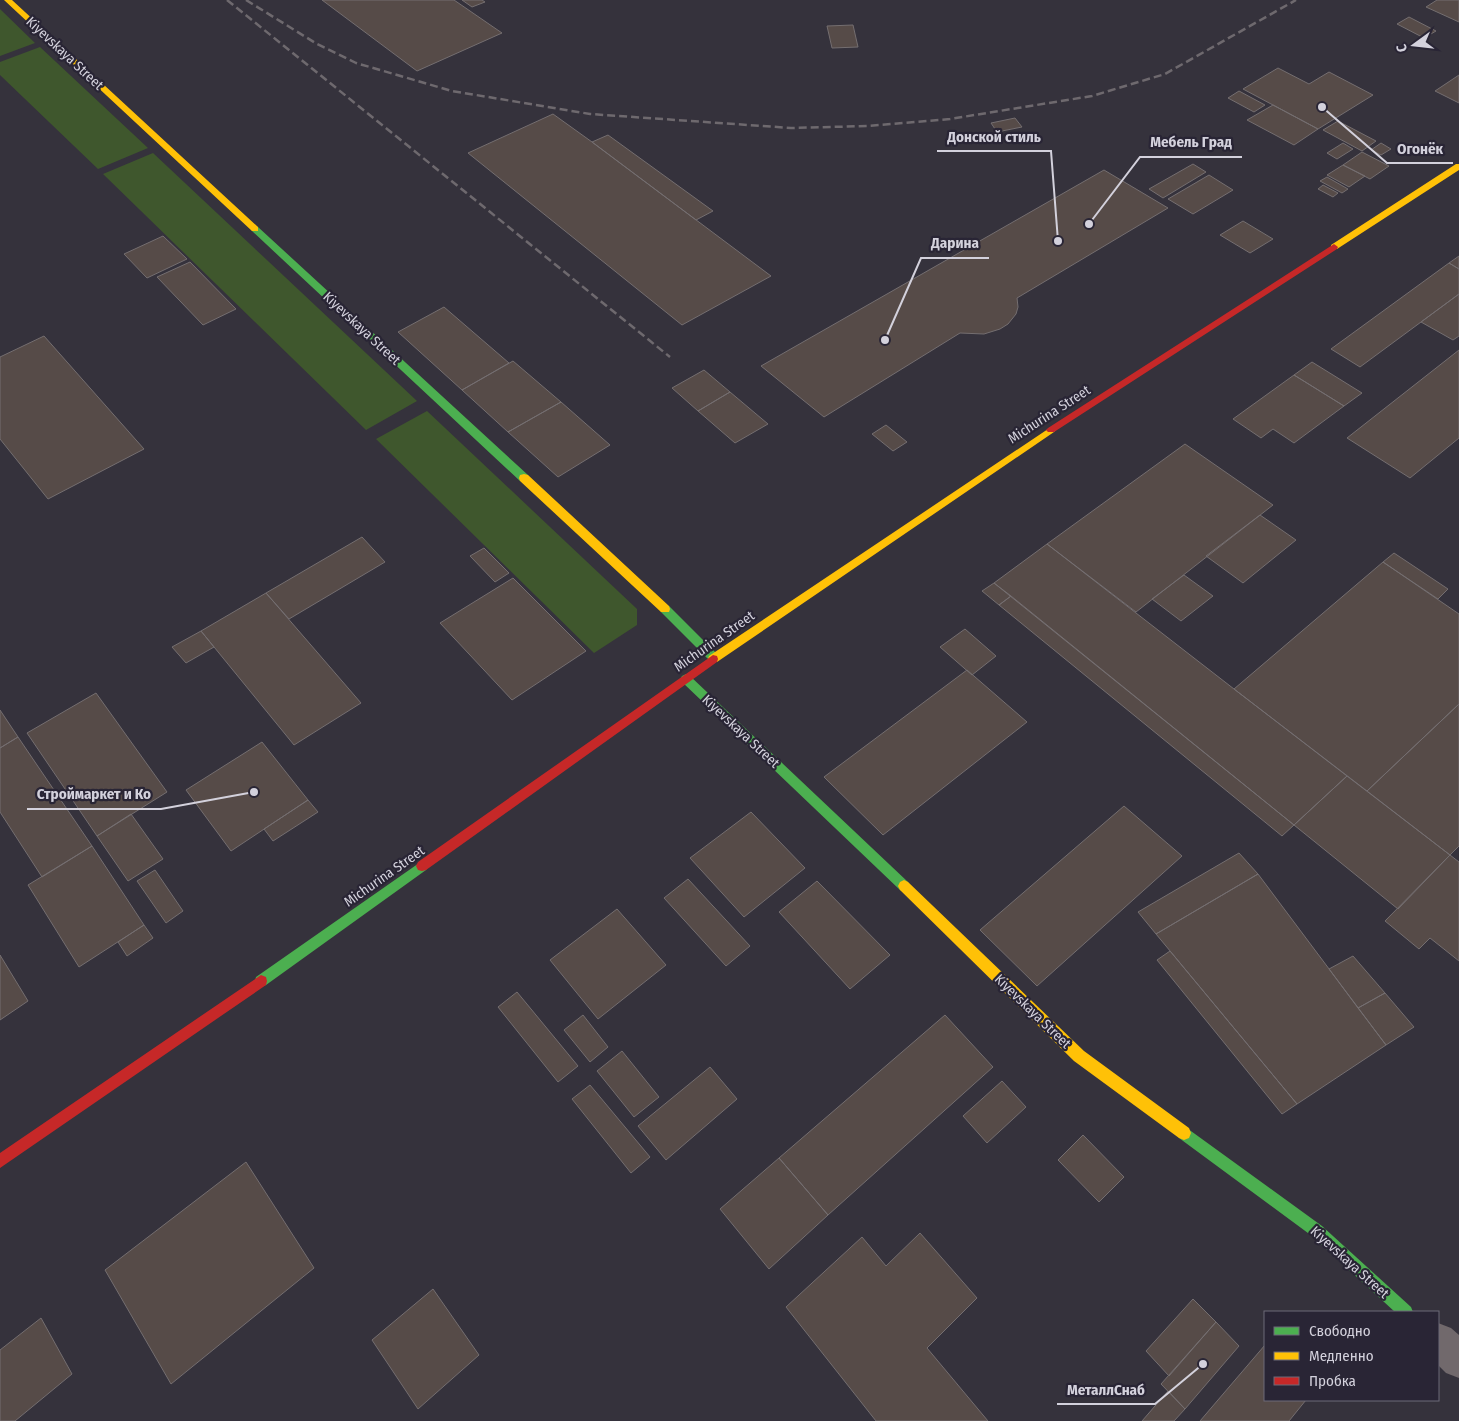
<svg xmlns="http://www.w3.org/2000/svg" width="1459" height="1421" viewBox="0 0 1459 1421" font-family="'Fira Sans Condensed',sans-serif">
<rect width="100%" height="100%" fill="#35323c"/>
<!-- green -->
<path fill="#3f572d" d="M0 9 35 43 0 56Z
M40 47 148 148 98 169 0 75V62Z
M153 153 417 401 366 430 103 174Z
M427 411 637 609V625L594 653 376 439Z"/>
<!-- building -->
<path fill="#564b48" stroke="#746e70" d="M322 0H454L502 33 417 71Z
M462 0H482L485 2 472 7Z
M1437 0H1459V22L1426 7Z
M1409 17 1436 31 1424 38 1397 24Z
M853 25 858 47 832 48 827 26Z
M1278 68 1309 84 1329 72 1373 95 1318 129 1243 89Z
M1459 75V103L1435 91Z
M1239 91 1265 105 1254 112 1228 98Z
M1273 105 1318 129 1294 145 1247 120Z
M553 114 592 142 771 276 682 325 468 153Z
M1015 118 1022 127 997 132 991 123Z
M1338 121 1376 141 1362 151 1323 130Z
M608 135 713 211 696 220 592 142Z
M1343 143 1353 149 1337 159 1327 153Z
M1381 143 1391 149 1381 155 1371 150Z
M1362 152 1389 166 1370 179 1343 165Z
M1193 164 1206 172 1163 198 1149 189Z
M1343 165 1365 176 1349 187 1327 175Z
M1104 170 1168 208 1017 298 1018 307 1016 314 1008 324 1000 329 984 334 960 333 824 417 761 366Z
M1209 175 1233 190 1193 214 1168 199Z
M1327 177 1348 189 1342 193 1320 181Z
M1323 185 1338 193 1333 197 1318 189Z
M1243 221 1273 239 1250 253 1220 235Z
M163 236 187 259 147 278 124 254Z
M1459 256V269L1449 263Z
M190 262 236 309 203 325 157 277Z
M1449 263 1459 269V294L1360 367 1331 349Z
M1459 294V336L1453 340 1421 322Z
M444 307 509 363 462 390 398 332Z
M44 336 144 449 48 499 0 439V357Z
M1459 350V438L1410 478 1347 438Z
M513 361 561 402 508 432 462 390Z
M1312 362 1362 393 1344 406 1294 375Z
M704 370 730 392 698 411 672 388Z
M1294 375 1344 406 1294 443 1273 429 1261 438 1233 419Z
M730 392 768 424 735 443 698 411Z
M561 402 610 445 558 477 508 432Z
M886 425 907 442 893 451 872 434Z
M1185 444 1273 505 1136 612 1047 544Z
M1260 515 1296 540 1243 583 1206 556Z
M362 537 385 562 289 619 266 593Z
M1047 544 1234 689 1347 776 1294 825 994 583Z
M484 548 509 573 495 582 470 556Z
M1394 553 1448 589 1438 599 1383 562Z
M1383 562 1459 614V704L1367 791 1234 689Z
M1184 575 1213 596 1181 621 1152 599Z
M513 578 586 651 512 700 440 623Z
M994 583 1011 596 999 605 982 591Z
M266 593 361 703 294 745 201 631Z
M1011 596 1294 825 1282 836 999 605Z
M965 629 996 656 972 675 940 647Z
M201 631 214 647 186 663 172 647Z
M967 670 1027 722 883 835 824 777Z
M96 693 167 792 97 836 27 733Z
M1459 704V846L1450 855 1367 791Z
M0 710 18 737 0 748Z
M18 737 92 846 42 877 0 812V748Z
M262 742 308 800 231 851 186 790Z
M1347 776 1450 855 1398 909 1294 825Z
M308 800 318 812 273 841 264 829Z
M1124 806 1182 856 1037 986 980 930Z
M751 812 805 868 744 917 690 858Z
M131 814 163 859 128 881 97 836Z
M92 846 144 925 79 967 28 885Z
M1239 853 1258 874 1156 934 1138 912Z
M1450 855 1459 862V961L1430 938 1419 949 1385 921Z
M155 870 183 911 166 923 137 881Z
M1258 874 1386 1045 1297 1104 1156 934Z
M688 879 750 946 726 966 664 898Z
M817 881 890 955 850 989 779 912Z
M617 909 666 965 598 1019 550 960Z
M144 925 153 938 127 956 118 942Z
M1170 951 1297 1104 1282 1114 1157 960Z
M0 955 28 1001 0 1020Z
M1353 956 1385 993 1358 1008 1329 969Z
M517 992 578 1066 558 1082 498 1007Z
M1385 993 1414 1027 1386 1045 1358 1008Z
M583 1015 608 1047 590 1062 564 1030Z
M945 1015 993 1067 828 1215 779 1158Z
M622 1051 659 1097 634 1117 597 1071Z
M710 1067 737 1099 666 1160 638 1126Z
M1002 1081 1026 1107 987 1143 963 1116Z
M590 1085 650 1157 631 1173 572 1099Z
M1083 1135 1124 1177 1099 1202 1058 1160Z
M779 1158 828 1215 769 1269 720 1209Z
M246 1162 314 1268 171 1384 105 1270Z
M920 1233 977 1298 927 1348 988 1421H876L786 1307 862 1237 886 1266Z
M433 1289 479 1355 418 1409 372 1340Z
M1193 1299 1216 1322 1169 1376 1146 1351Z
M41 1318 72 1374 15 1421H0V1350Z
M1216 1322 1239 1346 1185 1409 1161 1384Z
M1265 1345V1400H1306L1289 1421H1200Z
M1168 1391 1185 1409 1174 1421H1142Z"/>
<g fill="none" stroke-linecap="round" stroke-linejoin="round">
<!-- street -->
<path fill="#71696c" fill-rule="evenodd" d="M1438 1323 1451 1328 1459 1335V1378L1446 1373 1438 1365Z"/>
<!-- fast -->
<path fill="#4caf50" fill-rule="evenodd" d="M255 226 258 227 528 475 529 478 528 481H520L252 231 251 229Z
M665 605 669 606 718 655 719 658 718 661H710L661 612 660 609 661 606Z
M686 674 690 676 908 882 910 886 908 890 904 892 900 890 682 682 680 679 682 676Z
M422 861 426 862 428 866 426 870 266 985 261 987 256 985 255 981 256 977Z
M1184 1126 1322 1226 1411 1307 1413 1312H1395L1312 1236 1179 1138 1177 1133 1179 1128Z"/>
<!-- slow -->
<path fill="#ffc107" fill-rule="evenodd" d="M4 0H12L258 227V231H252Z
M1456 164H1459V170L1337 249H1331V245Z
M1051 427 1056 430 1054 432 717 662H709L708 659 709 656Z
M524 474 528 475 669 606 670 609 669 612H661L520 481 519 478 520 475Z
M904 880 908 882 1084 1051 1189 1128 1191 1133 1189 1138 1184 1140 1179 1138 1074 1061 900 890 898 886 900 882Z"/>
<!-- jam -->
<path fill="#c62828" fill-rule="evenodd" d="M1334 244 1338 247 1337 249 1054 432H1048L1046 430 1048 428Z
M713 655 717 656 718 659 717 662 426 870 422 871 418 870 416 866 418 862Z
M261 975 266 977 267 981 266 985 0 1168V1153Z"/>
<!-- rail -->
<path stroke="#6e696e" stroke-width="2.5" stroke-dasharray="8 4" stroke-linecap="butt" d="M227 0 670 357
M246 0 317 44 356 63 452 91 590 114 791 128 868 126 950 119 1092 96 1165 74 1296 0"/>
</g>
<g text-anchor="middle" stroke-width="4.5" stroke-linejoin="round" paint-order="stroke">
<!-- street labels -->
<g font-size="14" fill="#d3d1dc" stroke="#292535">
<text transform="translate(65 53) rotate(43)" y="5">Kiyevskaya Street</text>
<text transform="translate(362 328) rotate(43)" y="5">Kiyevskaya Street</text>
<text transform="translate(1049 414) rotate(-33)" y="5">Michurina Street</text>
<text transform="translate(714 641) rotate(-35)" y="5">Michurina Street</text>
<text transform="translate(741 731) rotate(43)" y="5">Kiyevskaya Street</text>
<text transform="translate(384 876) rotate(-35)" y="5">Michurina Street</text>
<text transform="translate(1033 1011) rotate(44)" y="5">Kiyevskaya Street</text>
<text transform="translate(1350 1262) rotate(42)" y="5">Kiyevskaya Street</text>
</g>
</g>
<!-- callouts -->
<path fill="none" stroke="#d3d1dc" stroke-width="2" d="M1058 241L1051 151H937M1089 224L1140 157H1242M1322 107L1387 163H1453M885 340L921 258H989M254 792L161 809H27M1203 1364L1155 1404H1057"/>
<g fill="#d3d1dc" stroke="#292535" stroke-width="2">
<circle cx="1058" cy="241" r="5"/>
<circle cx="1089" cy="224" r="5"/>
<circle cx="1322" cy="107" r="5"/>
<circle cx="885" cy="340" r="5"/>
<circle cx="254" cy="792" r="5"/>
<circle cx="1203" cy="1364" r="5"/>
</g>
<g font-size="15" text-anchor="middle" font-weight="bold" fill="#d3d1dc" stroke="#292535" stroke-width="4.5" stroke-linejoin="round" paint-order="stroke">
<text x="994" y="142">Донской стиль</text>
<text x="1191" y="147">Мебель Град</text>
<text x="1420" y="154">Огонёк</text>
<text x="955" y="248">Дарина</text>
<text x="94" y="799">Строймаркет и Ко</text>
<text x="1106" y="1395">МеталлСнаб</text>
</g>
<!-- legend -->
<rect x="1264" y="1311" width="175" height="90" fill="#292535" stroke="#6d6a78"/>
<rect x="1274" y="1327" width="25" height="8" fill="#4caf50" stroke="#6d6a78"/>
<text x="1309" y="1336" font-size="15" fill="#d3d1dc">Свободно</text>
<rect x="1274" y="1352" width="25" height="8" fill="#ffc107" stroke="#6d6a78"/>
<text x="1309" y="1361" font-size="15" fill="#d3d1dc">Медленно</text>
<rect x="1274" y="1377" width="25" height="8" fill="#c62828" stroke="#6d6a78"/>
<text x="1309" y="1386" font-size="15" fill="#d3d1dc">Пробка</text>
<!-- north arrow -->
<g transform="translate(1414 45) rotate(255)" stroke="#292535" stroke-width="4" paint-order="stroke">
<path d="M0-4L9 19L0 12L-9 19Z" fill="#d3d1dc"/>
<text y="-8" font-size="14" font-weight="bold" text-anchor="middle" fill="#d3d1dc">С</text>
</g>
</svg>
